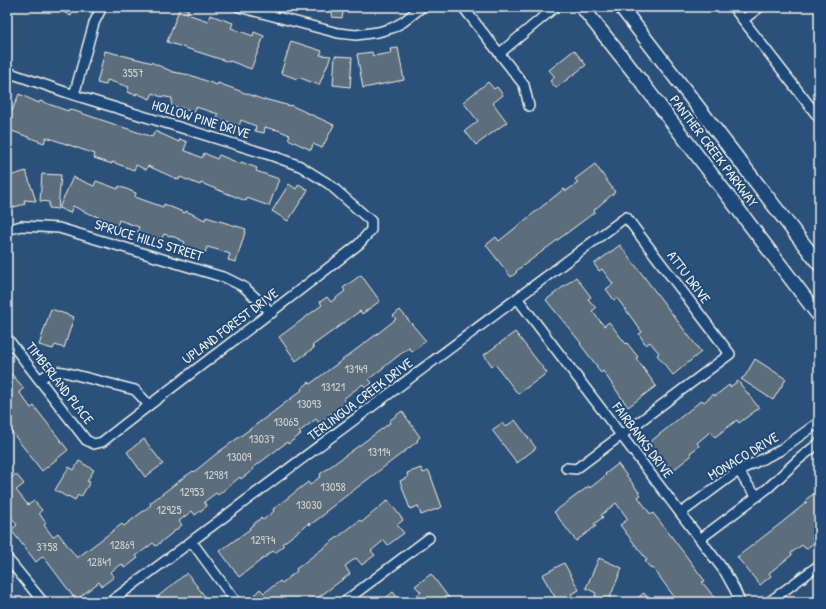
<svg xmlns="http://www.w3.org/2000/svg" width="826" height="609" viewBox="0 0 826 609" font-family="'Patrick Hand',sans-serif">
<rect width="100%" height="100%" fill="#2b517a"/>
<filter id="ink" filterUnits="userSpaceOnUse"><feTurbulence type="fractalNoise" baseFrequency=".025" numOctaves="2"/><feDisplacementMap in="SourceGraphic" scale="8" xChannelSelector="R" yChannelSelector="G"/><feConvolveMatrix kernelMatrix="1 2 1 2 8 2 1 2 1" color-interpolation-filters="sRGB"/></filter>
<g filter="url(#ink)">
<!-- building -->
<path fill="#5c6d7c" stroke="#f4f1e8" d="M53 7H75L71 16Z
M180 7 189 10 187 14 208 21 210 15 233 23 231 28 253 36 254 32 264 36 251 69 230 61 229 62 167 42Z
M333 7H344L342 18 332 17Z
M291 41 322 51 320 55 331 56 319 85 298 77 297 79 281 73Z
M398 48 404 80 363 88 357 54 372 52 373 56 391 53 390 49Z
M574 50 586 65 556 88 550 81 555 77 549 70Z
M105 51 153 63 173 72 190 75 217 85 218 83 264 100V99L290 106V105L334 125 322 148 313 144 311 150 288 139 290 135 275 129V130L265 127 264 133 255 131 256 126 241 120 239 126 226 121 225 122 217 119 218 114 196 107 194 113 182 108 171 106 172 98 159 96 153 93 150 99 136 93V95L127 92 129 87 107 80 106 85 97 83Z
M335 56 352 57 350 87 333 85Z
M488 82 494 89 497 87 503 95 493 103 507 122 476 145 465 131 478 121 463 102Z
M19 94 39 103 40 101 68 111 69 109 152 137 155 131 179 142 180 139 187 142 184 150 202 158 204 153 217 159 219 155 241 164V162L257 168 256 171 279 179 269 206 247 198 246 201 201 183 200 185 180 177 179 180 148 166 146 170 136 165 134 170 112 162V164L94 158 95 154 46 137 44 143 7 129V123Z
M595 164 615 192 594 210 595 212 516 271 517 272 511 277 486 245 496 237 499 241 564 189 566 191 578 183 575 179Z
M26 171 36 201 24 200 25 204 7 209V177Z
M42 174 61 175 58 209 49 208V202L40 201Z
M73 177 94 186 96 181 118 189 119 186 136 193 135 197 163 207 164 204 185 213 186 211 205 220 206 217 246 229 236 262 228 260 230 254 215 249 207 247 205 253 183 246 185 242 170 235V236L164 234 161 241 137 233 139 227 119 220 117 226 105 222 106 220 85 212 73 206 70 213 59 208Z
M289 184 296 189 299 184 308 190 288 221 272 211Z
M620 245 701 352 673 375 657 355 659 353 650 342 646 345 639 334 642 332 617 298 614 300 606 289 613 284 602 269 599 271 594 264Z
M361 275 380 301 362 314 360 311 312 346 314 348 296 361 279 337 322 305 320 302 327 297 331 302 345 291 343 288Z
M576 277 591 297 588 299 596 308 592 311 604 326 609 322 626 344 627 343 638 357 636 358 656 386 628 407 603 371 601 373 596 367 597 366 580 344 581 343 546 300Z
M51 309 74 317 64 348 55 345 53 349 39 345Z
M400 310 426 341 412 352 409 348 403 352 369 379 372 383 366 388 363 384 343 399 345 402 332 413 319 423 316 419 299 432 301 434 288 444 287 442 253 468 254 469 241 479 240 477 218 495 216 493 204 502 207 506 195 515 192 511 179 521 182 525 156 546 153 543 136 556 138 558 125 568 122 564 110 572 114 577 102 586 99 582 76 600 43 556 36 562 11 530 17 525 7 511V481L16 474 24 484 16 490 28 505 34 501 42 510 39 513 46 523 44 525 53 537 58 533 77 558 122 524 124 526 151 505 150 503 183 478 193 471 194 472 216 454 272 413 302 390 301 389 309 382 310 384 381 331 396 319 393 316Z
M515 332 547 373 518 394 495 364 492 366 484 355Z
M755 359 786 379 773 400 741 379 745 376Z
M7 369 24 388 19 392 31 408 34 406 68 450 42 471 7 426Z
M738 381 759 408 739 423 737 420 715 437 711 431 697 443 699 446 690 453 692 455 672 471 650 442 702 400 704 402 714 394 715 396 729 385 730 387Z
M402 411 420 437 417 440 418 441 325 512 326 513 310 525 309 523 282 544 284 546 275 553 273 551 239 577 220 551 250 529 249 528 261 518 263 520 274 511 273 509 285 500 308 482 310 485 321 476 320 474 390 423 389 421Z
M515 420 536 448 517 463 492 430 502 423 505 427Z
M144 439 163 464 145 477 127 452Z
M79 461 94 470 87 481 90 482 81 497 78 495 75 500 68 496 67 497 55 490 69 467 74 470Z
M618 464 641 495 638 497 651 515 653 513 665 528 705 581 702 582 718 602H678L653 568 651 569 645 561 647 560 620 525 628 519 616 503 601 515 603 517 594 524 596 526 576 541 554 512 589 486 590 488 606 475 605 474Z
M421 468 423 473 429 471 442 507 421 515 418 506 410 509 400 481 408 477 407 473Z
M819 490V533L812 538 815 542 806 549 802 545 791 553 792 555 769 573 771 576 760 585 737 557 780 524 807 502 805 500Z
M388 500 403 520 397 525 404 533 388 545 384 540 371 551 375 555 362 565 356 558 345 566 350 574 312 602H261L255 594 260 589 264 593 280 581 282 583 297 571 296 569 360 520 362 522Z
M599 558 622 568 608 602 595 596 596 593 586 588Z
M564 563 579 590 571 594 573 598 566 602H558L542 575Z
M187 573 206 598 201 602H151Z
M431 574 452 602H408L421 592 415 586Z
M393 592 401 602H381Z
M644 593 651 602H632Z"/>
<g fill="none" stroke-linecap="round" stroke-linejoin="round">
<!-- street casing -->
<g stroke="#f4f1e8" stroke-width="12">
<path id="street" d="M239 7 338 33 356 35 378 32 392 28 403 22 422 7
M463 7 524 85 529 106
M733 7 819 118
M743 20 760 7
M500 53 555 7
M7 72 74 95 273 156 300 166 329 184 371 221V230L359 244C274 311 187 375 102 442L94 444 86 440 7 338
M74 95 94 23 102 7
M7 230 21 226 59 228 226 278 244 287 272 313
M517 298 725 572 735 590 740 602
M40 379 53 371 64 372 135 390 149 405
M740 470C743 481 750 489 758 496
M681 513 731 476 746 467 779 451 819 422
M700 539 768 488 799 459 819 443
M192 542 236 602
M7 558 43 602
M110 602 626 217 730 354 576 469 566 468
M344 602 429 538
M769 602 819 565"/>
</g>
<!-- secondary casing -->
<g stroke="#f4f1e8" stroke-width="16">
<path id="secondary" d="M582 7 640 80 819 316
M621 7 819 264"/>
</g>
<!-- street -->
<use href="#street" stroke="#1f4a7a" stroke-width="9"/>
<!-- secondary -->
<use href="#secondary" stroke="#1f4a7a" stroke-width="13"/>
</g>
</g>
<g text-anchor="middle" stroke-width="4" stroke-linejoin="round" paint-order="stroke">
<!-- number labels -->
<g font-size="12" fill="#ced0cd">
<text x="133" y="77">3557</text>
<text x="356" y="373">13149</text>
<text x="333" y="391">13121</text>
<text x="309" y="408">13093</text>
<text x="286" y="426">13065</text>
<text x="262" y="443">13037</text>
<text x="379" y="456">13114</text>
<text x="239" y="461">13009</text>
<text x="216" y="479">12981</text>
<text x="333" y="491">13058</text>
<text x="192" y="496">12953</text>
<text x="309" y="509">13030</text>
<text x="169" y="514">12925</text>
<text x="263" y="544">12974</text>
<text x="122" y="549">12869</text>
<text x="47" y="551">3758</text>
<text x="99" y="566">12841</text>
</g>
<!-- street labels -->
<g font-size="14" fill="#f4f1e8" stroke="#1f4a7a">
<text transform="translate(201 119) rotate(17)" y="5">HOLLOW PINE DRIVE</text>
<text transform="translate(714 151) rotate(53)" y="5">PANTHER CREEK PARKWAY</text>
<text transform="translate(149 240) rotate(17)" y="5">SPRUCE HILLS STREET</text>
<text transform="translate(689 277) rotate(53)" y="5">ATTU DRIVE</text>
<text transform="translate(230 326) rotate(-37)" y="5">UPLAND FOREST DRIVE</text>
<text transform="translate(60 383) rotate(52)" y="5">TIMBERLAND PLACE</text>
<text transform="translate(360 399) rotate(-37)" y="5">TERLINGUA CREEK DRIVE</text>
<text transform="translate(643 440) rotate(53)" y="5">FAIRBANKS DRIVE</text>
<text transform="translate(743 456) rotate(-31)" y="5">MONACO DRIVE</text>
</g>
</g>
<!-- margin -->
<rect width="826" height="609" fill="none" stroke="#1f4a7a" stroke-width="24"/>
<rect x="12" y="12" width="802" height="585" fill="none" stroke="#f4f1e8" stroke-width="1.5" filter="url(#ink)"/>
</svg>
